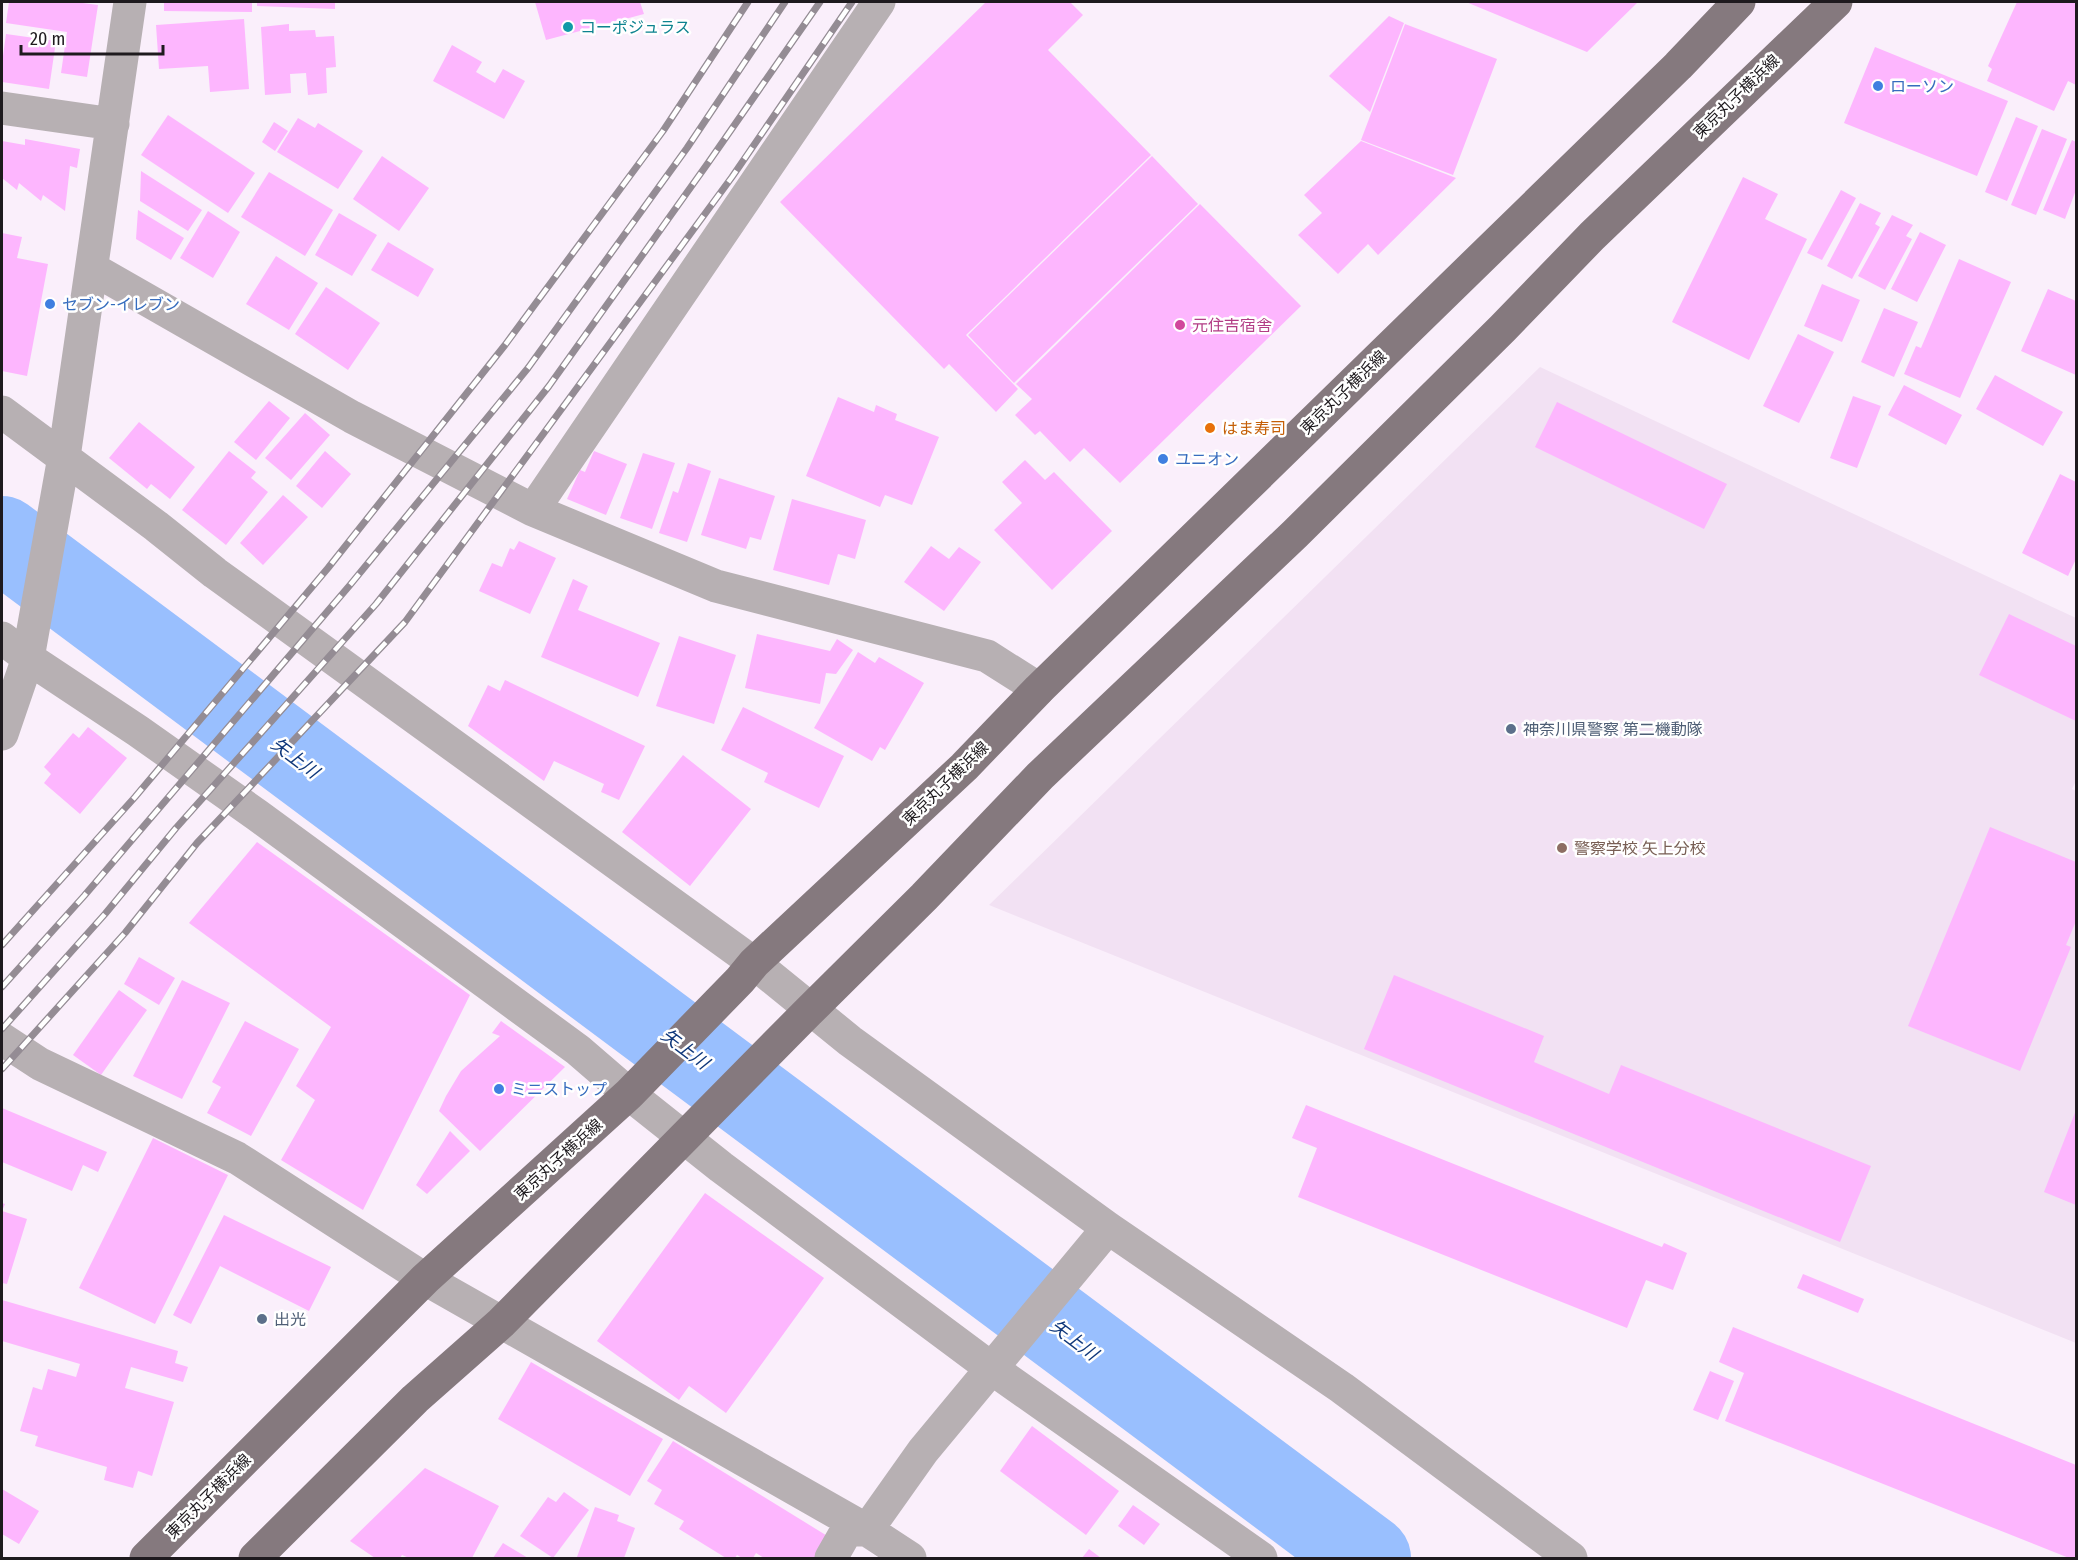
<svg xmlns="http://www.w3.org/2000/svg" width="2078" height="1560" viewBox="0 0 2078 1560" font-family="'Fira Sans Condensed','Noto Sans JP',sans-serif">
<rect width="100%" height="100%" fill="#faeffb"/>
<!-- built -->
<path fill="#f2e1f3" d="M1540 367 2076 618V781L2072 789 2076 791V1343L989 905Z"/>
<g fill="none" stroke-linecap="round" stroke-linejoin="round">
<!-- river -->
<path stroke="#99bffe" stroke-width="86" d="M2 539 1368 1558"/>
</g>
<!-- building -->
<path fill="#fdb6fe" d="M9 2H75L98 5 87 77 61 73 67 32 6 23Z
M164 2H252V12L164 11Z
M257 2H335V9L257 6Z
M535 2H640L644 14 546 40Z
M986 2H1070L1083 15 1048 50 1151 155 966 335 1018 389 996 412 949 364 944 369 780 202Z
M1466 2H1638L1587 52Z
M2017 2H2076V85L2068 81 2054 111 1987 81 1992 69 1988 66Z
M1389 16 1404 23 1370 112 1329 76Z
M244 19 249 89 210 92 208 66 159 69 156 25Z
M289 24V31L315 30 316 37 334 36 336 67 326 68 327 93 308 95 306 73 290 74 291 93 265 95 261 27Z
M1405 24 1497 59 1453 175 1361 140Z
M6 34 56 41 49 89 2 82V63Z
M452 45 482 62 476 72 495 83 503 69 525 81 504 119 433 81Z
M1875 47 2008 101 1977 176 1844 123Z
M168 115 255 173 228 213 141 155Z
M2016 117 2038 126 2007 201 1985 192Z
M298 118 315 128 318 123 363 151 338 189 277 152Z
M274 122 288 131 275 151 262 142Z
M2042 129 2067 139 2036 215 2011 205Z
M25 139 80 149 77 168 70 166 65 211 43 195 41 201 19 183 17 190 2 178V141L25 145Z
M2072 140 2076 142V190L2065 219 2043 210Z
M1361 141 1456 178 1378 255 1368 244 1338 274 1298 235 1322 213 1304 195Z
M382 156 429 188 399 231 353 199Z
M1152 156 1198 204 1014 383 968 335Z
M141 171 202 210 188 231 140 201Z
M269 172 333 210 305 256 241 217Z
M1743 177 1778 194 1765 219 1807 239 1749 360 1672 322Z
M1841 190 1856 198 1822 260 1807 253Z
M1860 203 1881 213 1875 224 1880 227 1852 279 1827 266Z
M1200 204 1301 306 1120 483 1084 448 1070 462 1040 431 1035 435 1015 415 1032 399 1016 384Z
M138 210 184 238 171 260 136 239Z
M208 211 240 232 213 278 180 258Z
M339 213 377 235 352 276 315 255Z
M1892 215 1913 225 1906 236 1912 239 1885 290 1858 276Z
M1920 232 1946 245 1917 302 1891 289Z
M2 233 22 237 17 258 48 264 27 376 2 371Z
M388 242 434 269 418 297 371 270Z
M276 256 318 283 289 330 246 304Z
M1959 259 2011 282 1960 398 1904 374 1916 346 1921 348Z
M1822 284 1860 300 1842 342 1804 326Z
M326 287 380 323 348 370 295 334Z
M2048 289 2076 301V375L2021 351Z
M1884 308 1918 322 1894 377 1861 362Z
M1798 334 1834 352 1799 423 1763 406Z
M1995 375 2063 412 2043 446 1976 409Z
M1904 385 1962 415 1946 445 1888 415Z
M1853 396 1881 406 1857 468 1830 458Z
M838 397 874 412 876 405 897 414 895 420 939 437 912 505 885 495 880 507 806 476Z
M269 401 290 418 256 460 234 442Z
M1557 402 1727 484 1704 529 1535 447Z
M305 413 330 435 291 480 265 458Z
M139 422 195 467 170 499 151 484 147 489 109 458Z
M229 451 256 472 251 478 268 492 226 545 182 510Z
M325 451 351 474 322 508 296 486Z
M594 451 627 464 606 515 567 499 580 470 585 472Z
M643 453 675 463 652 529 620 518Z
M1025 460 1045 480 1054 472 1112 531 1052 590 994 530 1022 503 1002 482Z
M688 463 711 471 687 542 659 533 673 491 678 493Z
M2060 474 2076 482V559L2068 576 2022 553Z
M719 478 775 496 761 540 750 537 746 549 701 535Z
M283 495 308 517 263 565 240 543Z
M792 499 866 520 855 559 838 554 829 585 773 570Z
M519 541 556 558 530 614 479 591 492 563 502 567 510 548 514 550Z
M931 546 949 559 959 547 981 562 944 611 904 582Z
M573 579 588 586 578 610 660 643 638 697 541 657Z
M2009 614 2076 646V721L1979 675Z
M757 634 830 651 837 639 853 650 836 674 826 673 820 704 745 688Z
M679 636 736 655 714 724 656 706Z
M858 652 875 663 879 657 924 683 885 750 880 747 872 761 814 728Z
M505 680 645 746 619 800 601 792 604 784 554 761 544 781 468 726 488 685 500 691Z
M743 707 844 756 819 808 764 782 768 773 721 750Z
M88 727 127 758 80 814 44 783 51 774 44 767 73 733 79 738Z
M683 755 751 809 690 886 622 832Z
M1990 827 2076 862V921L2066 945 2071 947 2020 1071 1908 1026Z
M257 842 470 995 363 1210 281 1160 315 1100 296 1086 331 1027 189 923Z
M139 957 175 978 159 1005 124 984Z
M1394 975 1544 1036 1534 1062 1609 1094 1621 1065 1871 1166 1840 1242 1364 1049Z
M182 980 230 1003 182 1099 133 1076Z
M119 990 147 1010 101 1075 73 1055Z
M245 1021 299 1049 251 1136 207 1113 221 1087 212 1082Z
M501 1021 565 1067 480 1151 439 1111 446 1096 461 1071 500 1036 492 1033Z
M1306 1105 1662 1247 1664 1243 1687 1253 1673 1290 1646 1280 1627 1328 1298 1197 1317 1148 1292 1138Z
M2 1108 107 1152 98 1172 83 1165 72 1191 2 1162Z
M2076 1110V1205L2044 1192Z
M450 1131 470 1151 427 1194 416 1185Z
M153 1138 228 1175 155 1324 79 1288Z
M705 1193 824 1278 726 1413 689 1386 679 1400 597 1341Z
M2 1203 5 1204 2 1211 27 1219 7 1284 2 1283Z
M224 1215 331 1267 309 1311 220 1266 191 1324 173 1315Z
M1803 1274 1864 1299 1858 1313 1797 1288Z
M2 1300 178 1351 175 1363 188 1367 183 1382 131 1367 125 1388 174 1402 152 1476 138 1471 133 1488 104 1480 107 1467 35 1446 38 1436 20 1431 33 1387 42 1390 48 1369 76 1377 80 1364 2 1341Z
M1733 1327 2076 1465V1558H2069L1725 1421 1744 1373 1719 1362Z
M531 1362 663 1439 630 1496 498 1419Z
M1710 1371 1734 1381 1718 1420 1693 1410Z
M1032 1426 1119 1491 1086 1535 1000 1471Z
M673 1441 829 1537 816 1558H764L756 1553 753 1558H742L737 1555 735 1558H726L679 1529 684 1521 654 1504 662 1490 647 1481Z
M425 1468 499 1506 472 1558H409L402 1555 400 1558H375L350 1541Z
M2 1489 39 1511 19 1544 2 1534Z
M564 1492 589 1510 553 1558 520 1536 548 1497 556 1502Z
M1133 1505 1160 1524 1144 1545 1118 1526Z
M595 1507 619 1515 617 1521 635 1528 624 1558 577 1557Z
M503 1543 528 1558H493Z
M1089 1549 1101 1558H1082Z"/>
<g fill="none" stroke-linecap="round" stroke-linejoin="round">
<!-- minor -->
<path stroke="#b7b0b3" stroke-width="33" d="M2 108 113 124
M93 269 352 417 533 510 716 586 987 656 1039 689
M2 412 156 526 215 573 754 963 850 1041 1108 1228 1342 1388 1571 1558
M533 510 879 2
M2 638 28 658 138 731 257 815 578 1050 629 1094 721 1167 991 1368 1261 1558
M2 734 28 658 64 457 130 2
M2 1039 40 1064 237 1158 425 1279 867 1530 910 1558
M831 1558 847 1530H867L923 1451 1108 1228"/>
<!-- primary -->
<path stroke="#85797e" stroke-width="33" d="M146 1558 425 1279 629 1094 740 980 754 963 964 767 1039 689 1678 66 1739 2
M255 1558 415 1399 501 1323 808 1012 924 897 1040 776 1295 534 1503 328 1592 236 1836 2"/>
<!-- rail casing -->
<g stroke="#948c94" stroke-width="7">
<path id="rail" d="M2 945 135 797 328 568 505 345 663 131 748 2
M2 987 84 896 350 585 528 368 687 148 785 2
M2 1029 105 914 176 828 376 604 549 386 708 163 820 2
M2 1069 125 933 197 843 405 622 732 177 852 2"/>
</g>
<!-- rail -->
<use href="#rail" stroke="#fff" stroke-width="4.5" stroke-dasharray="14" stroke-linecap="butt"/>
</g>
<!-- markers -->
<circle fill="#0f9aa8" stroke="#fff" stroke-width="2" cx="568" cy="27" r="6"/>
<g fill="#3f7fe0" stroke="#fff" stroke-width="2">
<circle cx="1878" cy="86" r="6"/>
<circle cx="50" cy="304" r="6"/>
<circle cx="1163" cy="459" r="6"/>
<circle cx="499" cy="1089" r="6"/>
</g>
<circle fill="#d1479c" stroke="#fff" stroke-width="2" cx="1180" cy="325" r="6"/>
<circle fill="#e8710a" stroke="#fff" stroke-width="2" cx="1210" cy="428" r="6"/>
<g fill="#5c6f8a" stroke="#fff" stroke-width="2">
<circle cx="1511" cy="729" r="6"/>
<circle cx="262" cy="1319" r="6"/>
</g>
<circle fill="#8d6e63" stroke="#fff" stroke-width="2" cx="1562" cy="848" r="6"/>
<g text-anchor="middle" stroke-width="5" stroke-linejoin="round" paint-order="stroke">
<!-- culture labels -->
<g font-size="16" fill="#0d838f" stroke="#fff" text-anchor="start">
<text x="580" y="33">コーポジュラス</text>
</g>
<!-- shop labels -->
<g font-size="16" fill="#366cbe" stroke="#fff" text-anchor="start">
<text x="1890" y="92">ローソン</text>
<text x="62" y="310">セブン-イレブン</text>
<text x="1175" y="465">ユニオン</text>
<text x="511" y="1095">ミニストップ</text>
</g>
<!-- street labels -->
<g font-size="16" fill="#1e1a1e" stroke="#fff">
<text transform="translate(1736 96) rotate(-44)" y="6">東京丸子横浜線</text>
<text transform="translate(1343 392) rotate(-44)" y="6">東京丸子横浜線</text>
<text transform="translate(945 783) rotate(-44)" y="6">東京丸子横浜線</text>
<text transform="translate(558 1159) rotate(-42)" y="6">東京丸子横浜線</text>
<text transform="translate(208 1496) rotate(-45)" y="6">東京丸子横浜線</text>
</g>
<!-- hotel labels -->
<g font-size="16" fill="#b23c85" stroke="#fff" text-anchor="start">
<text x="1192" y="331">元住吉宿舎</text>
</g>
<!-- food labels -->
<g font-size="16" fill="#c56008" stroke="#fff" text-anchor="start">
<text x="1222" y="434">はま寿司</text>
</g>
<!-- service labels -->
<g font-size="16" fill="#4e5e75" stroke="#fff" text-anchor="start">
<text x="1523" y="735">神奈川県警察 第二機動隊</text>
<text x="274" y="1325">出光</text>
</g>
<!-- education labels -->
<g font-size="16" fill="#785e54" stroke="#fff" text-anchor="start">
<text x="1574" y="854">警察学校 矢上分校</text>
</g>
<!-- water labels -->
<g font-size="18" font-style="italic" fill="#10387b" stroke="#fff">
<text transform="translate(295 758) rotate(37)" y="6">矢上川</text>
<text transform="translate(685 1049) rotate(37)" y="6">矢上川</text>
<text transform="translate(1074 1340) rotate(37)" y="6">矢上川</text>
</g>
</g>
<!-- border -->
<rect width="2078" height="1560" fill="none" stroke="#1e1a1e" stroke-width="6"/>
<!-- scale -->
<path d="M21 45v9h142v-9" fill="none" stroke="#1e1a1e" stroke-width="3"/>
<text x="30" y="45" font-size="18" fill="#1e1a1e" stroke="#ffffff" stroke-width="4.5" paint-order="stroke">20 m</text>
</svg>
